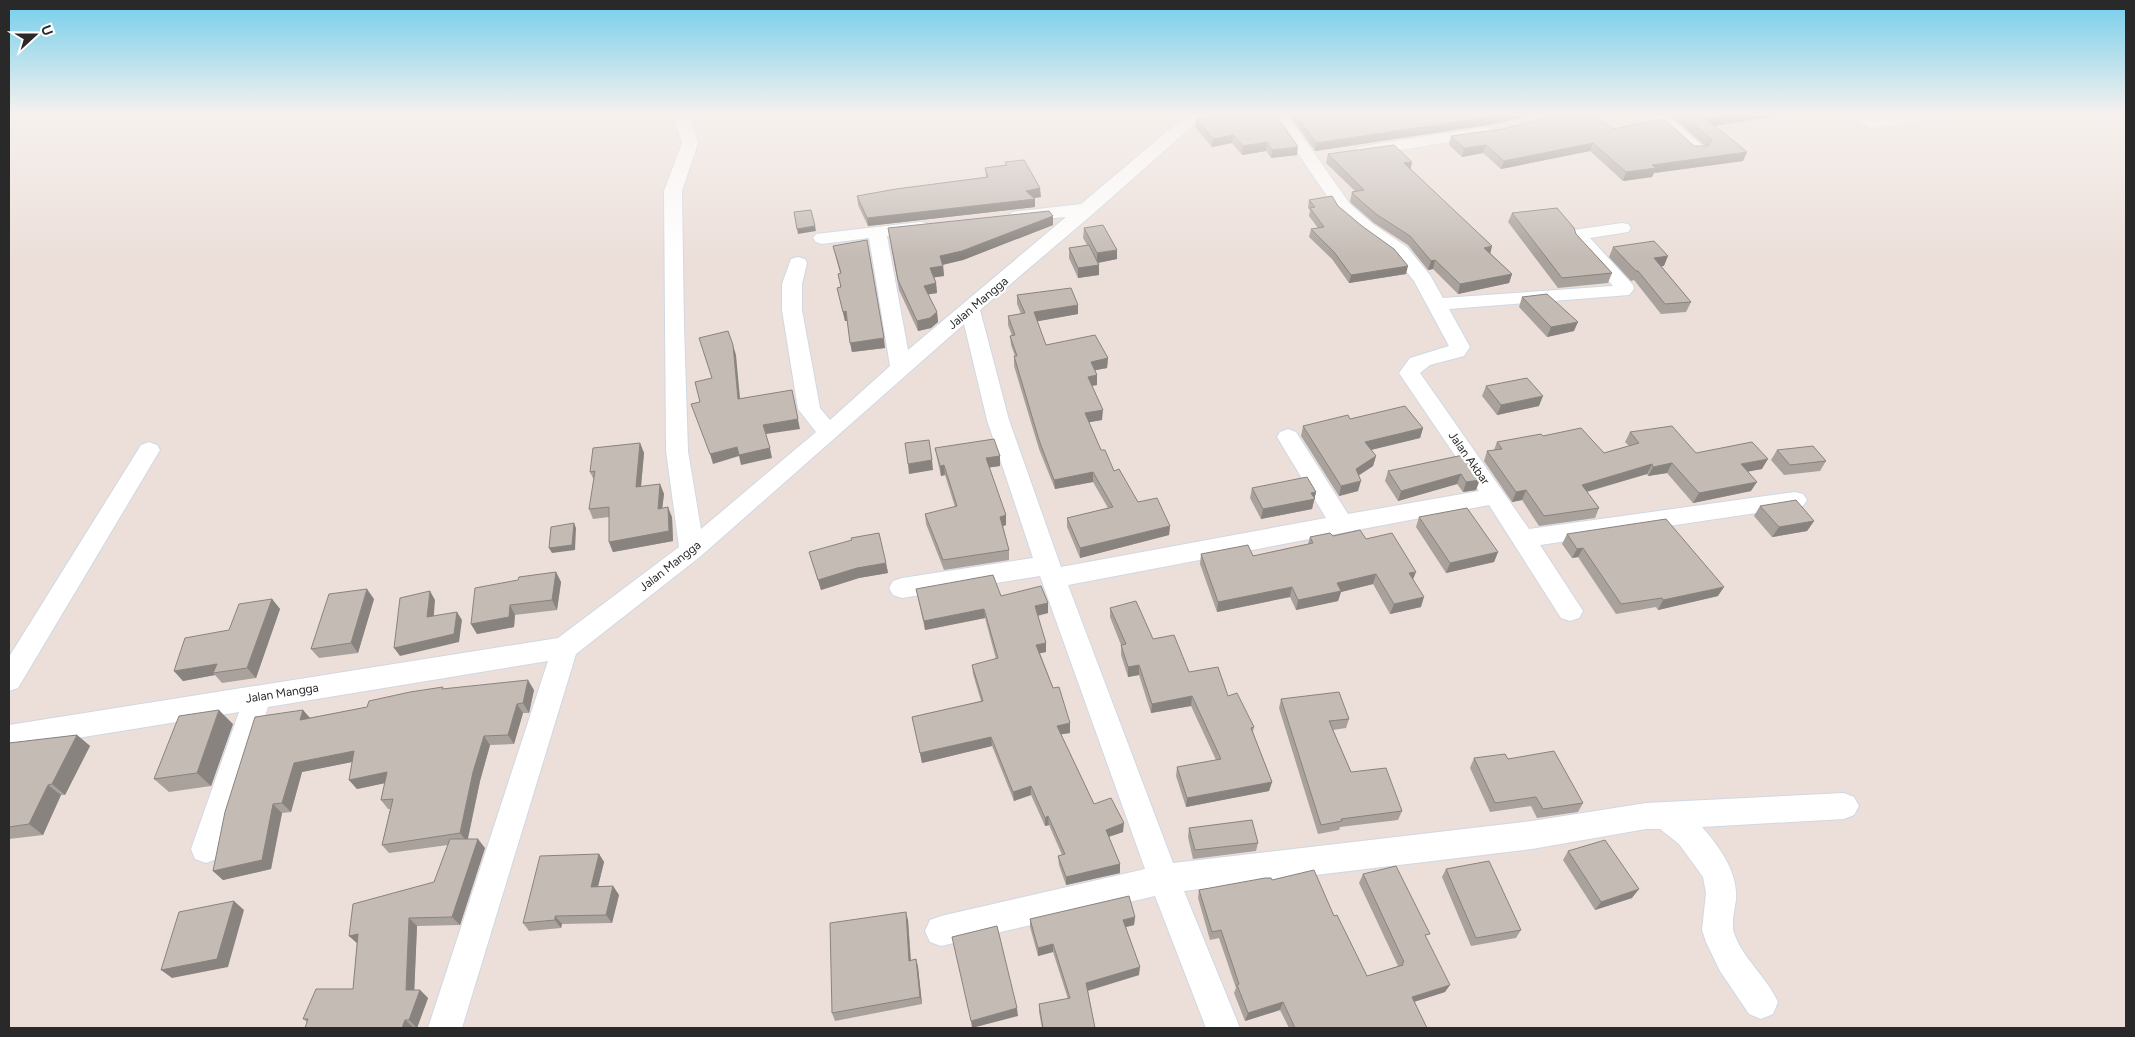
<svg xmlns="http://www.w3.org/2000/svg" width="2135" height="1037" viewBox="0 0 2135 1037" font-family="Figtree,sans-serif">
<rect width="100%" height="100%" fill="#ecdfda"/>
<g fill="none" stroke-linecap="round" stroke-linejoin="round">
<!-- minor casing -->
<g stroke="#cfd8e3" stroke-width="2">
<path id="minor" d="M673 113H689L698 143 682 191 684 325 688 451 701 529 816 432 798 409 782 310V284L791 259 798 257 805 259 807 263 802 284V310L820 408 830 420 890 366 869 238 822 244 816 242 813 238 816 234 920 222 926 223 929 227 926 231 887 236 908 350 1066 217 1018 221 1012 220 1009 216 1012 212 1081 204 1189 113H1207L1094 213 980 310 1009 420 1061 567 1326 518 1277 437 1280 432 1288 429 1296 432 1348 514 1479 491 1399 373 1410 358 1449 346 1414 281 1393 255 1361 232 1338 212 1270 113H1286L1350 204 1373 224 1407 247 1430 275 1443 298 1613 286 1574 242 1571 234 1574 230 1580 229 1622 223 1628 224 1631 228 1628 232 1590 238 1633 285 1634 289 1629 295 1449 309 1470 347 1464 356 1430 365 1420 373 1529 529 1795 492 1803 494 1807 500 1803 506 1540 545 1583 611 1579 618 1570 621 1561 618 1489 505 1068 585 1173 863 1532 821 1646 803 1844 793 1854 797 1859 806 1854 815 1844 819 1702 827C1719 846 1738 872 1736 899 1735 909 1731 923 1734 933 1742 958 1767 977 1778 1002L1773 1014 1761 1019 1749 1014 1720 971 1706 942 1702 930 1706 893 1703 877 1679 844 1660 829H1646L1532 849 1184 891 1240 1028H1206L1155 896 941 946 930 942 925 931 930 920 941 916 1145 869 1040 576 902 598 893 595 889 588 893 581 902 578 1033 558 987 420 964 324 701 556 576 654 462 1028H428L548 661 268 707 221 849 217 859 206 863 195 859 191 849 239 712 9 749V725L558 638 679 547 666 451 664 191 682 143Z
M1647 113H1665L1706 149 1704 153H1692Z
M1850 113H1868L1875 118 1905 113H1944L1942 116 1936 118 1872 128 1866 126Z
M2106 113H2126V117L2113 120 2107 118 2105 115Z
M1484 127 1490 129 1492 132 1490 135 1364 156 1358 155 1356 151 1358 147 1364 146Z
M149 442 157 445 160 450 18 688 9 691V657L141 445Z"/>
</g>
<!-- minor -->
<use href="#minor" fill="#fff" fill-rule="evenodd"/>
</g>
<!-- wall -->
<path fill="#a9a19c" d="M1230 113 1297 155 1271 158 1266 151 1242 155 1232 143 1212 147 1195 127 1196 119Z
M1288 113H1539L1500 123 1315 151Z
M1668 113H1794L1714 126 1743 161 1654 173 1652 177 1623 181 1590 151 1501 169 1483 153 1462 157 1449 145 1451 136 1613 129 1694 146H1705Z
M1328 154 1412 162 1410 169 1492 246 1490 253 1512 274 1509 283 1458 294 1433 269 1428 270 1408 245 1374 223 1351 203 1350 201 1352 192 1355 191 1326 163Z
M1005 162 1041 197 1034 198 1035 207 868 226 858 205 857 196 986 177 985 168 1006 165Z
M1309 200 1338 206 1406 274 1349 283 1332 259 1309 237 1311 229 1318 228 1309 216 1310 210 1308 208Z
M1512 213 1576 234 1612 273 1608 283 1558 288 1508 222Z
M1053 225 963 260 943 265 944 276 934 277 936 283 937 293 928 294 937 312 938 322 931 328 918 331 899 290 888 228Z
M1084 228 1117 259 1098 263 1099 275 1078 278 1069 258V248L1087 245 1083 238Z
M833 246 885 348 852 352 847 321H845L837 288 840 287V273Z
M1613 247 1664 266H1661L1691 302 1686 312 1661 314 1634 280 1631 281 1609 257Z
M1017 295 1078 314 1037 321 1046 345 1108 358 1107 368 1095 370 1097 375V385L1092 386 1102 420 1089 422 1101 450 1114 471 1138 502 1170 526 1169 535 1080 558 1067 527V518L1108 508 1093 482 1055 489 1039 449 1014 366V356H1015L1011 345 1010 336H1012L1008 325V316L1021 314 1017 304Z
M1522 297 1574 331 1547 337 1519 307Z
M1486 386 1539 406 1497 415 1482 396Z
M1350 419 1423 428 1420 438 1371 450 1376 456 1373 466 1358 476V491L1339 496 1301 436 1303 426Z
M1630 432 1696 453 1762 469 1748 471 1751 491 1693 503 1667 473 1648 476 1647 474 1587 492 1599 508 1595 518 1539 526 1522 500 1512 502 1484 461 1487 451 1494 450 1497 442 1543 436 1604 453 1629 446 1625 442Z
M640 443 644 453 641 487 660 484 664 494 662 508 672 517 673 541 613 552 609 542V517L593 519 589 509 594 480 590 472Z
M935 448 1000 456V466L989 467 1006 525 1003 526 1009 550V560L944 570 926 524 925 514 955 507 945 475 941 476 937 458Z
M1777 450 1826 461 1820 471 1784 475 1771 460Z
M1463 455 1476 490 1463 492 1457 484 1398 501 1385 481 1388 471Z
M1252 488 1316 492 1312 509 1261 519 1250 498Z
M1760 506 1814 521 1807 531 1772 537 1754 516Z
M1419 517 1498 552 1494 562 1446 573 1416 527Z
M1567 534 1718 596 1658 610 1656 607 1616 614 1578 557 1572 558 1562 544Z
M1333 536 1366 539 1413 579 1421 607 1390 614 1373 584 1341 592 1338 601 1296 610 1290 597 1217 612 1200 564 1201 554 1253 556 1308 544 1310 537Z
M809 552 886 563 888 573 859 578 821 590Z
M556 572 561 582 557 610 515 615 514 627 477 634 471 624Z
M916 589 1001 596 1048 603V613L1038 616 1046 643V652L1040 653 1070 733 1061 734 1094 804 1123 832 1109 837 1120 873 1066 885 1059 865 1058 856 1062 855 1049 825 1045 826 1031 795 1014 801 992 746 922 763 912 717 981 701 973 674 972 665 996 659 985 618 925 630Z
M272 599 280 609 256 678 222 683 215 675 183 681 174 671 229 630Z
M374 599 358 653 319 658 311 649Z
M1110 608 1153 639 1189 672 1228 696 1254 727 1253 732 1272 782 1269 791 1186 807 1176 776 1177 767 1216 760 1191 706 1151 713 1139 675 1128 677 1121 655V645L1110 617Z
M444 689 534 690 529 713H523L514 744 490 745 480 781 468 839 485 848 460 925 417 926 414 990H420L428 998 417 1028 307 1022 303 1019 353 989 357 943 349 936 434 882 448 845 389 853 382 845 390 809H388L381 800 385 783 357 789 349 780 352 762 302 772 291 812 282 813 271 869 223 880 213 871 303 710 309 718 367 707Z
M1281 699 1349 719 1346 728 1333 730 1351 772 1402 811 1398 820 1340 827 1339 830 1318 834 1279 708Z
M233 724 211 786 169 792 154 779Z
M77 735 90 746 65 795H61L43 835 9 839V743Z
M1474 758 1508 759 1583 803 1578 812 1537 818 1531 806 1490 812 1470 768Z
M1189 828 1258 843 1256 851 1193 859 1188 837Z
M1568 851 1632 898 1595 910 1563 860Z
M599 854 604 862 598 886H613L619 895 612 923 562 924 561 928 529 931 523 923Z
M1446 869 1521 930 1516 938 1471 946 1442 877Z
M1363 874 1427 939 1445 992 1414 1002 1427 1028H1289L1280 1010 1245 1021 1234 993 1236 988 1219 938 1210 940 1198 898 1199 890 1272 880 1334 916 1367 976 1398 966 1359 883Z
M1135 917 1134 925 1126 927 1139 975 1088 991 1095 1028H1042L1039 1012V1004L1068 999 1053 952 1038 956 1030 927V919Z
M908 920 911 960 916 959 918 967 922 1004 835 1021 832 1013Z"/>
<!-- shaded-wall -->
<path fill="#89837f" d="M1509 113H1539L1500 123 1315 151 1316 143Z
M1746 113H1794L1702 128 1706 119Z
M1233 135 1232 143 1212 147 1213 139Z
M1267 142 1266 151 1242 155 1243 146Z
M1593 143 1590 151 1501 169 1504 161Z
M1486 145 1483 153 1462 157 1464 148Z
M1298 147 1297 155 1271 158 1272 150Z
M1747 152 1743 161 1654 173 1652 177 1623 181 1626 172 1652 165Z
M1412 162 1410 171 1404 163Z
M1040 188 1041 197 1027 199 1026 191Z
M1035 199V207L868 226 867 218Z
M1053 216V225L963 260 941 265 940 256Z
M815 226 816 231 798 234 797 229Z
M1492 246 1490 255 1484 248Z
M1117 250V259L1097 263V253Z
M1668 256 1664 266 1650 268 1654 258Z
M1435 260 1433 269 1428 270 1431 261Z
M1099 265V275L1078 278V268Z
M943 266 944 276 931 278 930 268Z
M1408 266 1406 274 1349 283 1351 275Z
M1512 274 1509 283 1458 294 1460 284Z
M936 283 937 293 925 295 924 286Z
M1078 305V314L1034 322V312Z
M846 311 847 321H845L843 312Z
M937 312 938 322 931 328 918 331 917 321Z
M1578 322 1574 331 1547 337 1551 327Z
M884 338 885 348 852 352 850 343Z
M733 345 736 355 741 409 738 399Z
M1108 358 1107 368 1091 371V362Z
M1097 375V385L1088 386V377Z
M792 390 800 429 766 434 763 425Z
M1543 396 1539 406 1497 415 1501 405Z
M1103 410 1102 420 1085 423V413Z
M1423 428 1420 438 1362 452 1365 442Z
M640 443 644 453 640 497 636 487Z
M737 447 770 448 772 458 741 465 739 456 713 464 710 454Z
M1000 456V466L987 468 986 458Z
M1376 456 1373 466 1353 479 1356 469Z
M1768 459 1762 469 1736 474 1741 464Z
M932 460 933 470 909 474 908 464Z
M1672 463 1667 473 1648 476 1653 467Z
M1652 464 1647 474 1578 494 1582 485Z
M944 465 945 475 941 476 940 466Z
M1093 472V482L1055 489 1054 480Z
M1461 474 1457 484 1398 501 1401 491Z
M1480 480 1476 490 1463 492 1466 482Z
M1361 481 1358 491 1339 496 1341 486Z
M1757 482 1751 491 1693 503 1699 493Z
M660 484 664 494 661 519 658 509Z
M1526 490 1522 500 1512 502 1516 492Z
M1316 492 1312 509 1261 519 1263 509Z
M668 507 672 517 673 541 613 552 609 542Z
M1006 515V525L1001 527 1000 517Z
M1814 521 1807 531 1772 537 1779 527Z
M574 523 576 528 575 550 552 553 549 548Z
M1170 526 1169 535 1080 558V548Z
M1583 548 1578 557 1572 558 1577 549Z
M1498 552 1494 562 1446 573 1450 563Z
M886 563 888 573 859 578 821 590 818 580 857 568Z
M556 572 561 582 557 610 552 600Z
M1416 572 1412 582 1409 573Z
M1376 574 1373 584 1341 592 1338 601 1296 610 1298 600 1337 583Z
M1292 587 1290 597 1217 612 1218 602Z
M1724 587 1718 596 1658 610 1663 600Z
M367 589 374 599 358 653 351 643Z
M430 591 435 600 433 626 427 617Z
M1424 597 1421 607 1390 614 1394 604Z
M272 599 280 609 256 678 247 668Z
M1048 603V613L1035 616V606Z
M510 605 515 615 514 627 477 634 471 624Z
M984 609 985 618 925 630 924 621Z
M457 612 462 620 459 642 400 656 394 648Z
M1046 643V652L1036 654V645Z
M217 664 213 673 215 675 183 681 174 671Z
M1139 665V675L1128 677V667Z
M528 680 534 690 529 713 523 703Z
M1192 696 1191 706 1151 713 1152 704Z
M517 704 523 713 514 744 508 735Z
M219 710 233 724 211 786 197 773Z
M303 710 311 719 300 720Z
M1070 723V733L1057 735V726Z
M77 735 90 746 65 795 52 784Z
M484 736 490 745 480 781 467 842 460 833 473 772Z
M991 737 992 746 922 763 920 753Z
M354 751 362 760 302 772 291 812 282 803 294 763Z
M387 772 395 781 357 789 349 780Z
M1272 782 1269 791 1186 807 1187 798Z
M48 785 61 795 43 835 29 824Z
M1031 786V795L1014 801 1013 792Z
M273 804 282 813 271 869 223 880 213 871Z
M1048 816 1049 825 1045 826V818Z
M1124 823 1123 832 1105 838 1106 830Z
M478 839 485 848 460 925 452 917Z
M599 854 604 862 596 895 591 887Z
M1120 864V873L1066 885V877Z
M613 886 619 895 612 923 606 915Z
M1639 889 1632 898 1595 910 1601 902Z
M234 901 244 910 228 967 172 978 161 970Z
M906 912 908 920 911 968 909 961Z
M555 916 562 924 561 928 555 920Z
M1135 917 1134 925 1122 928 1123 920Z
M409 918 417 926 414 998 406 990Z
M358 934V944L349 936Z
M1053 944V952L1038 956V948Z
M916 959 918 967 922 1004 920 997Z
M1140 967 1139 975 1086 991V983Z
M1450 985 1445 992 1407 1004 1412 997Z
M420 990 428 998 417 1028 409 1020Z
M1283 1002 1280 1010 1245 1021 1248 1013Z
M1017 1008 1018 1016 972 1028 971 1021Z
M405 1020 413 1027V1028H402Z"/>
<!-- building -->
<path fill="#c4bbb5" stroke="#89837f" d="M1230 113H1275L1298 147 1272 150 1267 142 1243 146 1233 135 1213 139 1196 119Z
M1295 113H1509L1502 115 1316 143Z
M1571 113H1593L1613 129 1664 119 1694 146H1708L1712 140 1681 113H1746L1706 119 1747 152 1652 165 1656 168 1626 172 1593 143 1504 161 1486 145 1464 148 1451 136 1503 129 1550 117Z
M1394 145 1412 162 1404 163 1492 246 1484 248 1512 274 1460 284 1435 260 1431 261 1410 236 1376 214 1353 194 1352 192 1364 190 1328 154Z
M1024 160 1040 188 1026 191 1035 199 867 218 857 196 896 189 988 177 985 168 1007 165 1005 162Z
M1332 196 1338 206 1362 226 1394 249 1408 266 1351 275 1334 252 1311 229 1324 227 1310 208 1315 207 1309 200Z
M1557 208 1574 228 1576 234 1612 273 1562 278 1512 213Z
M811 210 815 226 797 229 794 212Z
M1049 211 1053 216 962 251 940 256 943 266 930 268 936 283 924 286 937 312 930 318 917 321 898 280 888 228Z
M1103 225 1117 250 1097 253 1084 228Z
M867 240 884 338 850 343 846 311 843 312 837 288 841 287 838 274 841 273 833 246Z
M1654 241 1668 256 1654 258 1691 302 1665 304 1638 271H1636L1613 247Z
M1089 245 1099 265 1078 268 1069 248Z
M1071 288 1078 305 1034 312 1046 345 1095 335 1108 358 1091 362 1097 375 1088 377 1103 410 1085 413 1101 450H1105L1114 471 1119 469 1138 502 1157 498 1170 526 1080 548 1067 518 1113 507 1093 472 1054 480 1039 440 1014 356H1017L1010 336 1015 335 1008 316 1025 313 1017 295Z
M1547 294 1578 322 1551 327 1522 297Z
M728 331 733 345 738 399 792 390 798 419 763 425 770 448 739 455 737 447 710 454 691 404 700 402 695 382 712 378 699 338Z
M1527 378 1543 396 1501 405 1486 386Z
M1405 406 1423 428 1365 442 1376 456 1356 469 1361 481 1341 486 1303 426 1348 415 1350 419Z
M1672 426 1696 453 1752 442 1768 459 1741 464 1757 482 1699 493 1672 463 1653 467 1652 464 1582 485 1599 508 1544 516 1526 490 1516 492 1487 451 1502 449 1497 442 1541 434 1543 436 1581 428 1604 453 1639 443 1630 432Z
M994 439 1000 456 986 458 1006 515 1000 517 1009 550 943 560 925 514 957 506 944 465 940 466 935 448Z
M929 440 932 460 908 464 905 443Z
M640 443 636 487 660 484 658 509 668 507 669 531 609 542V507L589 509 595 471 590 472 593 448Z
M1813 446 1826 461 1790 465 1777 450Z
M1463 455 1480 480 1466 482 1461 474 1401 491 1388 471Z
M1307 477 1316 492 1311 493 1315 499 1263 509 1252 488Z
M1796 500 1814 521 1779 527 1760 506Z
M1467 508 1498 552 1450 563 1419 517Z
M1666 519 1724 587 1663 600 1662 598 1621 604 1583 548 1577 549 1567 534Z
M574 523 572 545 549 548 551 527Z
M1360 530 1366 539 1392 533 1416 572 1409 573 1424 597 1394 604 1376 574 1337 583 1341 591 1298 600 1292 587 1218 602 1201 554 1248 545 1253 556 1313 543 1310 537 1330 533 1333 536Z
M879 533 886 563 857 568 818 580 809 552 852 540 851 538Z
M556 572 552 600 510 605 509 617 471 624 475 588 518 580 519 577Z
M993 575 1001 596 1041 586 1048 603 1035 606 1046 643 1036 645 1053 688 1059 687 1070 723 1057 726 1094 804 1111 798 1124 823 1106 830 1120 864 1066 877 1058 856 1065 854 1048 816 1045 818 1031 786 1013 792 991 737 920 753 912 717 983 701 972 665 998 658 984 609 924 621 916 589Z
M367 589 351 643 311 649 329 594Z
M430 591 427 617 457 612 454 634 394 648 400 598Z
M272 599 247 668 213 673 217 664 174 671 185 638 229 630 239 604Z
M1136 601 1153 639 1174 635 1189 672 1218 667 1228 696 1237 693 1254 727 1251 728 1272 782 1187 798 1177 767 1221 759 1192 696 1152 704 1139 665 1128 667 1121 645 1126 644 1110 608Z
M528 680 523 703 517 704 508 735 484 736 473 772 460 833 382 845 393 799 381 800 387 772 349 780 354 751 294 763 282 803 273 804 262 860 213 871 225 812 255 717 303 710 300 720 367 707 369 701 410 692 443 687 442 689Z
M1339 692 1349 719 1329 721 1351 772 1386 768 1402 811 1341 819 1342 821 1321 825 1281 699Z
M219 710 197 773 154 779 179 716Z
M77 735 52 784 48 785 29 824 9 827V743Z
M1554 751 1583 803 1543 809 1536 797 1495 803 1474 758 1505 754 1508 759Z
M1252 820 1258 843 1195 850 1189 828Z
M450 839H478L452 917 409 918 406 990H420L409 1020H405L402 1028H305L308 1019H303L316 989H353L358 934 349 936 353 904 434 882Z
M1605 840 1639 889 1601 902 1568 851Z
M599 854 591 887 613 886 606 915 555 916V920L523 923 540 856Z
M1489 861 1521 930 1476 938 1446 869Z
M1396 866 1430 934 1425 935 1450 985 1412 997 1427 1028H1295L1283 1002 1248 1013 1237 985 1239 984 1221 930 1212 932 1199 890 1265 878H1271L1272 880 1314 870 1334 916 1337 915 1367 976 1403 965 1402 963 1404 962 1363 874Z
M1129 896 1135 917 1123 920 1140 967 1086 983 1095 1028H1043L1039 1004 1070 998 1053 944 1038 948 1030 919Z
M234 901 217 959 161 970 179 912Z
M906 912 909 961 916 959 920 997 832 1013 830 923Z
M997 926 1017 1008 971 1021 952 937Z"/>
<!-- sky -->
<linearGradient id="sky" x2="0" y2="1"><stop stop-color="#74ceec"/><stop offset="0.44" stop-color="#f6f1ee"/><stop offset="1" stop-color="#f6f1ee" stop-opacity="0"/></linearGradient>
<rect width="2135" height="258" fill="url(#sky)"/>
<g text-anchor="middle" stroke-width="4.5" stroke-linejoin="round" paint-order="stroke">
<!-- street labels -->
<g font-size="12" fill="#292929" stroke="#fff">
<text transform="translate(978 303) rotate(-40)" y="4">Jalan Mangga</text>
<text transform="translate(1469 458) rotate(55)" y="4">Jalan Akbar</text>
<text transform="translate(670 566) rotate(-38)" y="4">Jalan Mangga</text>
<text transform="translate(282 693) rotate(-9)" y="4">Jalan Mangga</text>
</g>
</g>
<!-- border -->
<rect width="2135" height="1037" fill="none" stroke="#292929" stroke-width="20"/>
<!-- north arrow -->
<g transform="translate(35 35) rotate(69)" stroke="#ffffff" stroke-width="4" paint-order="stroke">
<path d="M0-4L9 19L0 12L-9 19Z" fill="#292929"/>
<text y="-8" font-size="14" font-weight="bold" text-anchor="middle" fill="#292929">U</text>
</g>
</svg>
